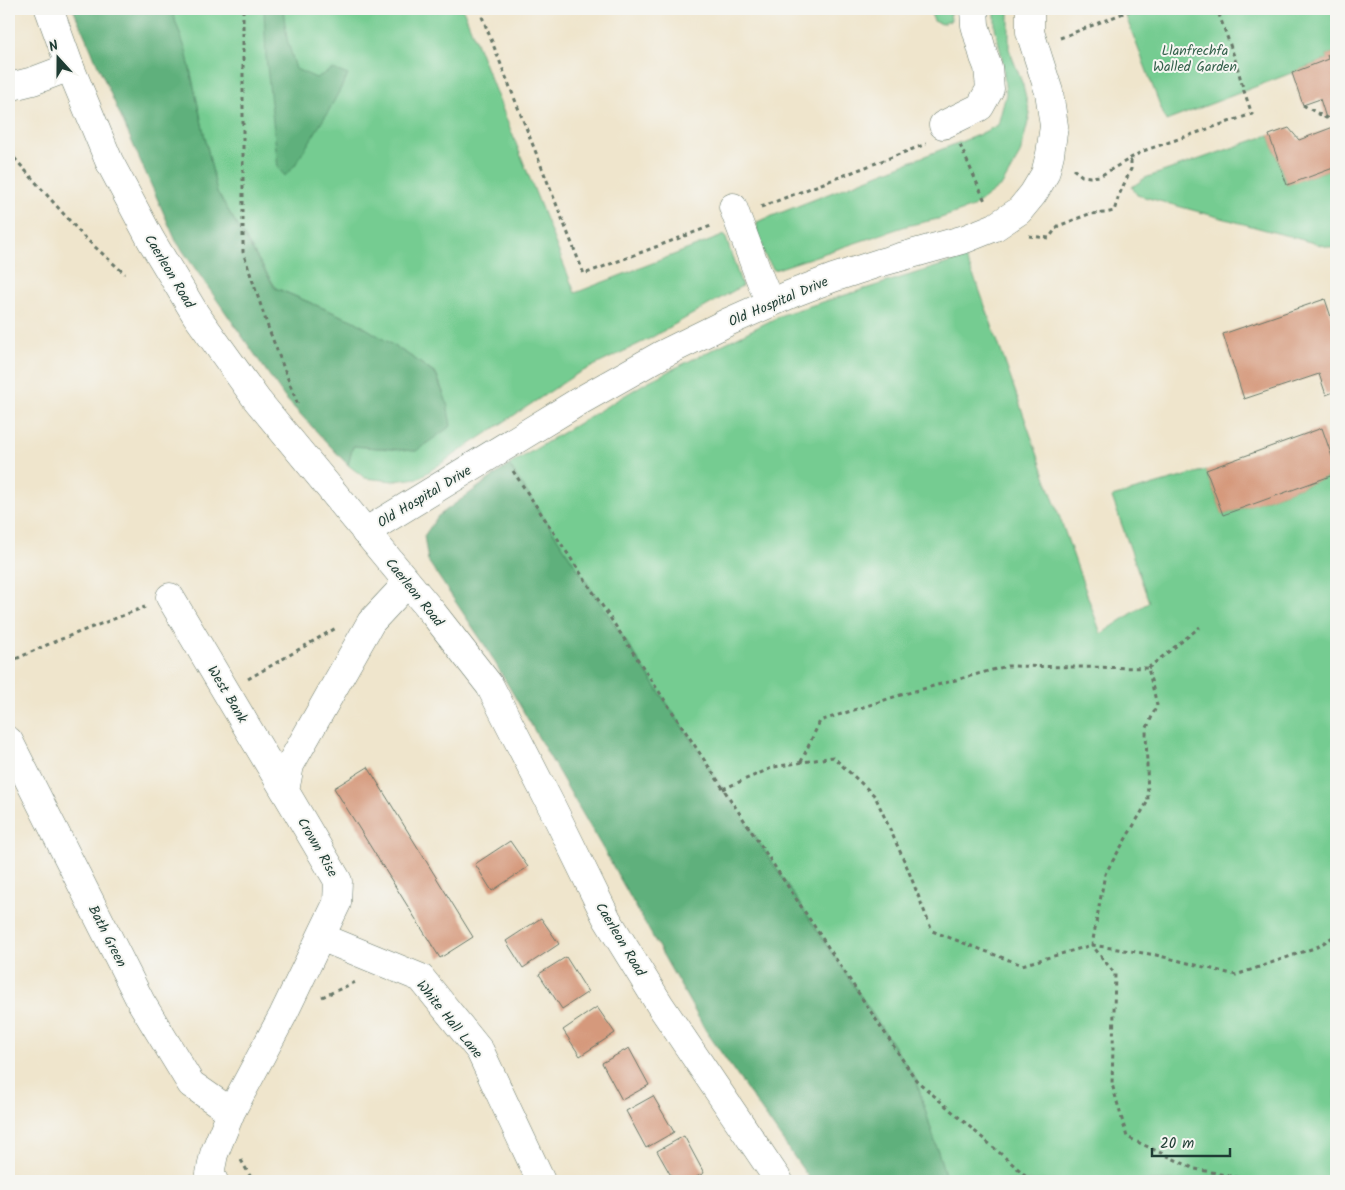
<svg xmlns="http://www.w3.org/2000/svg" width="1345" height="1190" viewBox="0 0 1345 1190" font-family="Kalam,sans-serif">
<rect width="100%" height="100%" fill="#f6f6f2"/>
<filter id="ink" filterUnits="userSpaceOnUse"><feTurbulence type="fractalNoise" baseFrequency=".02" numOctaves="2"/><feDisplacementMap in="SourceGraphic" scale="10" xChannelSelector="R" yChannelSelector="G"/><feConvolveMatrix kernelMatrix="1 2 1 2 8 2 1 2 1" color-interpolation-filters="sRGB"/></filter>
<filter id="wash" filterUnits="userSpaceOnUse"><feTurbulence type="fractalNoise" baseFrequency=".0096" numOctaves="4" result="noise"/><feDisplacementMap in="SourceGraphic" scale="20" xChannelSelector="R" yChannelSelector="G"/><feGaussianBlur stdDeviation="1.12" result="paint"/><feColorMatrix in="noise" values="0 0 0 0 0 0 0 0 0 0 0 0 0 0 0 0 0 1.4 0 .05"/><feComposite in="paint" operator="in"/></filter>
<g filter="url(#wash)">
<rect width="100%" height="100%" fill="#efe5cc"/>
<!-- green -->
<path fill="#74cc91" stroke="#4a8462" d="M171 9H463L575 293 725 235 742 286 649 339 575 375 419 478 393 481 365 478 348 465 353 446 416 451 447 403 437 375 415 359 356 322 276 288 217 192 186 51Z
M929 9H950L951 21 941 24 934 21Z
M995 9H1009V49L1023 85 1030 114 1020 154 1002 185 973 207 938 219 906 226 774 270 766 258 757 238V222L978 135 998 125 1006 94 1002 58 995 27Z
M1123 9H1334L1336 16V52L1327 55 1328 59 1166 121Z
M1269 135 1287 185 1336 167V249L1137 195 1132 187 1145 178Z
M965 258 978 286 1101 634 1149 602 1112 497 1206 470 1223 515 1336 474V1181H947L916 1080 509 465 647 382 784 314Z"/>
<!-- forest -->
<path fill="#5fb07b" stroke="#3f7658" d="M73 9H171L186 51 217 192 275 288 356 322 415 359 436 375 447 403 451 426 416 451 353 446 348 465 285 398 176 241Z
M264 9H283L287 39 296 69 316 78 333 69 348 75 328 112 295 165 285 176 278 168 266 57Z
M509 465 916 1080 947 1181H811L706 1031 606 854 486 647 428 561 424 536 438 516Z"/>
<g id="blocks">
<!-- building -->
<path fill="#d5997b" d="M1336 52V115L1326 118 1320 99 1303 105 1292 73 1328 59 1327 55Z
M1336 126V167L1287 185 1269 135 1289 128 1299 140Z
M1325 299 1336 332V391L1326 395 1319 374 1244 399 1223 334Z
M1322 428 1336 468V474L1223 515 1206 470Z
M368 767 473 937 440 958 334 788Z
M510 841 528 867 492 891 475 864Z
M541 918 559 944 523 968 506 941Z
M566 957 588 992 562 1009 539 974Z
M597 1007 615 1033 580 1056 563 1030Z
M629 1048 649 1085 622 1100 602 1063Z
M653 1096 674 1132 646 1148 626 1111Z
M684 1136 704 1173 689 1181H674L657 1151Z"/>
</g>
</g>
<g filter="url(#ink)">
<use href="#blocks" fill-opacity="0" stroke="#687869" stroke-width="1"/>
<g fill="none" stroke-linecap="round" stroke-linejoin="round">
<!-- minor casing -->
<g stroke="#687869" stroke-width="29">
<path id="minor" d="M9 87 33 81 70 67
M943 125 980 107 990 89 988 67 984 57 975 25 974 9
M733 207 760 279 770 303
M365 532 578 402 663 354 728 322 791 294 833 278 879 263 965 239 995 227 1019 211 1033 194 1045 174 1050 154 1054 126 1049 92 1030 32V9
M170 597 285 791
M9 741 141 1002 191 1084 231 1112
M321 937 421 978 480 1051 541 1181
M214 1181 210 1174 214 1154 231 1112 283 1015 337 903 338 881 285 791 290 765 371 622 399 592 408 584"/>
</g>
<!-- major casing -->
<g stroke="#687869" stroke-width="29">
<path id="major" d="M49 9 70 67 109 161 151 240 196 315 257 400 433 613 490 686 553 809 607 919 660 1005 779 1181"/>
</g>
<!-- path -->
<path stroke="#687869" stroke-width="3" stroke-dasharray="4 4" stroke-linecap="butt" d="M243 9V252L268 327 298 405
M479 9 584 274 711 226
M1060 38 1134 9
M1303 105 1326 118 1336 115
M960 145 985 201
M9 152 84 237 125 274
M1073 169 1082 176 1090 177 1100 176 1143 151 1252 114 1244 91 1234 56 1217 9
M761 207 926 144
M1029 236 1049 238 1058 226 1089 214 1105 213 1114 211 1119 195 1131 169V157
M513 471 916 1080 1032 1181
M9 662 51 643 145 607
M1148 668 1200 627
M248 679 336 628
M801 762 820 721 897 696 1007 666 1148 668 1157 705 1146 730 1148 801 1105 874 1092 945 1115 974 1112 1084 1127 1137 1195 1169 1257 1181
M723 789 774 767 833 757 875 796 907 867 932 931 1022 965 1092 945 1156 955 1236 975 1317 947 1336 935
M322 997 358 981
M241 1160 253 1181"/>
<!-- minor -->
<use href="#minor" stroke="#fff" stroke-width="28"/>
<!-- major -->
<use href="#major" stroke="#fff" stroke-width="28"/>
</g>
</g>
<g text-anchor="middle" stroke-width="4" stroke-linejoin="round" paint-order="stroke">
<!-- park labels -->
<g font-size="14" fill="#34614b" stroke="#f6f6f2">
<text x="1195" y="55">Llanfrechfa<tspan x="1195" dy="16">Walled Garden</tspan></text>
</g>
<!-- street labels -->
<g font-size="14" fill="#1f3d34" stroke="#f6f6f2">
<text transform="translate(170 271) rotate(59)" y="5">Caerleon Road</text>
<text transform="translate(778 301) rotate(-23)" y="5">Old Hospital Drive</text>
<text transform="translate(424 496) rotate(-31)" y="5">Old Hospital Drive</text>
<text transform="translate(415 592) rotate(51)" y="5">Caerleon Road</text>
<text transform="translate(228 694) rotate(59)" y="5">West Bank</text>
<text transform="translate(318 847) rotate(60)" y="5">Crown Rise</text>
<text transform="translate(108 936) rotate(63)" y="5">Bath Green</text>
<text transform="translate(621 939) rotate(59)" y="5">Caerleon Road</text>
<text transform="translate(450 1019) rotate(51)" y="5">White Hall Lane</text>
</g>
</g>
<!-- margin -->
<rect width="1345" height="1190" fill="none" stroke="#f6f6f2" stroke-width="30"/>
<!-- north arrow -->
<g transform="translate(58 58) rotate(339)" stroke="#f6f6f2" stroke-width="4" paint-order="stroke">
<path d="M0-4L9 19L0 12L-9 19Z" fill="#1f3d34"/>
<text y="-8" font-size="14" font-weight="bold" text-anchor="middle" fill="#1f3d34">N</text>
</g>
<!-- scale -->
<path d="M1152 1148v8h78v-8" fill="none" stroke="#1f3d34" stroke-width="2.5"/>
<text x="1160" y="1148" font-size="15" fill="#1f3d34" stroke="#f6f6f2" stroke-width="4" paint-order="stroke">20 m</text>
</svg>
